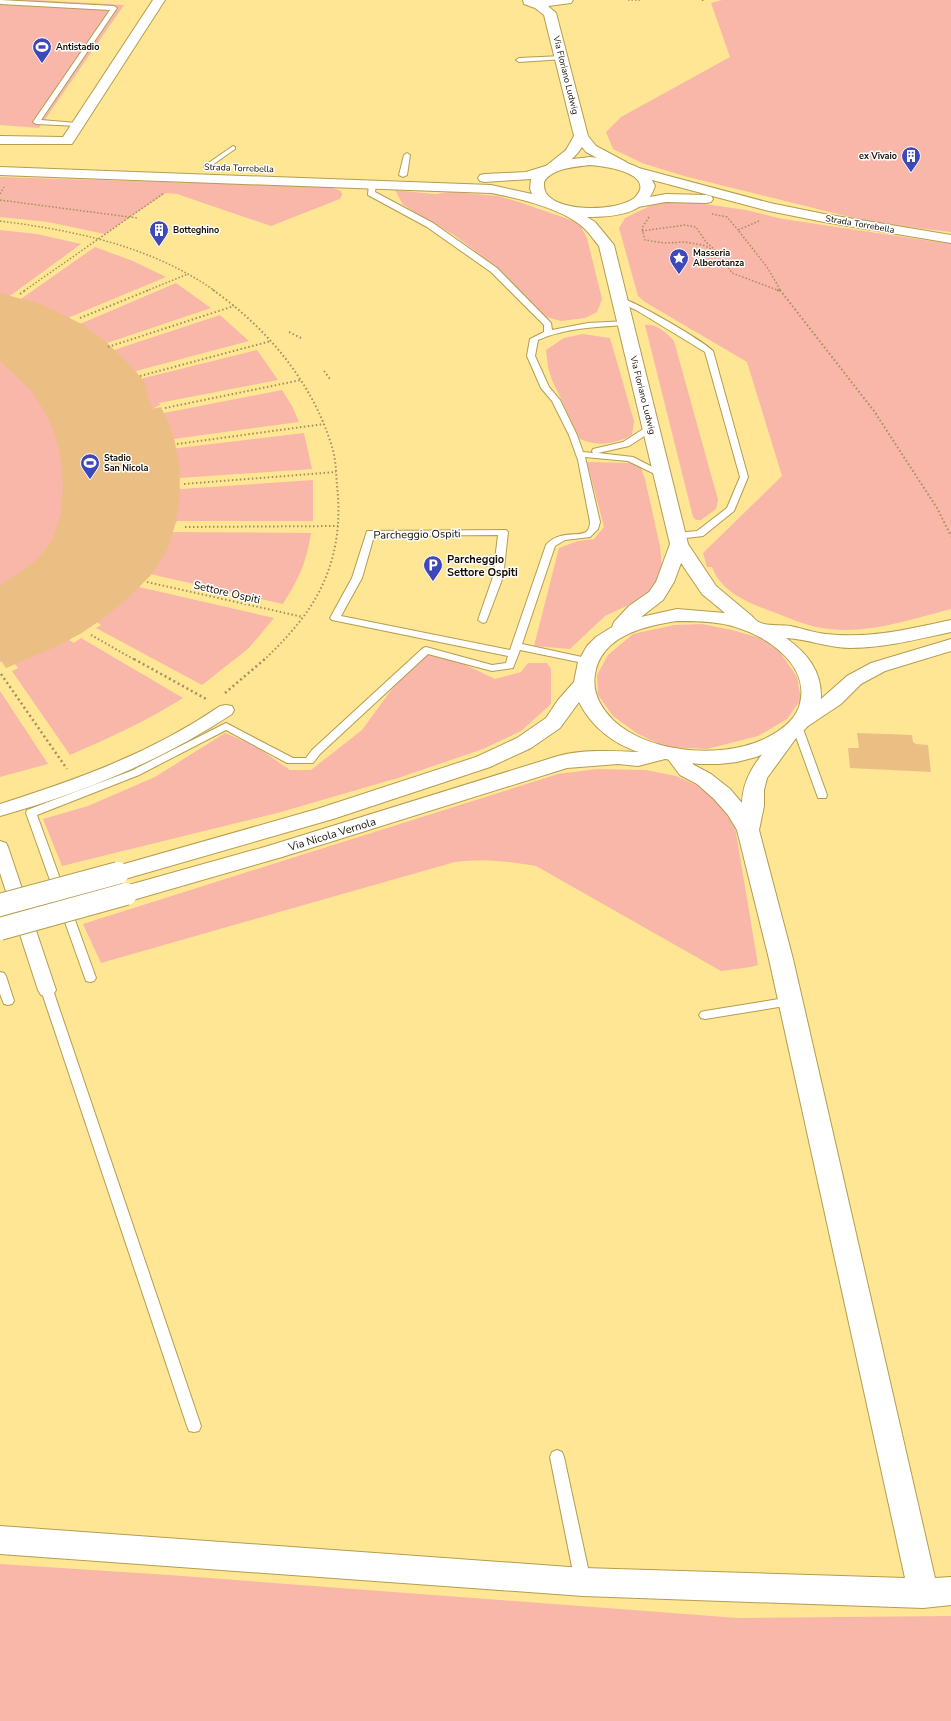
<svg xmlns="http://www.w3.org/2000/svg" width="951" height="1721" viewBox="0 0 951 1721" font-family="'Nunito Sans',sans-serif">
<rect width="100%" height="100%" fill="#ffe695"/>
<!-- green -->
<path fill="#f8b7a8" d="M0 0H36L124 5 39 128 0 125Z
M722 0H951V232L874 223 684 176 642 163 613 149 606 132 621 117 730 57 711 3Z
M0 177 330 187 341 191 342 195 340 199 271 226 177 194 166 193 105 234 48 222 0 217Z
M395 190 434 194 452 192 498 196 519 202 579 223 587 238 602 299 597 312 585 318 561 321 546 317 500 270 454 235 403 205Z
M684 201 746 210 783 219 951 244V609C907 620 862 637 816 627 799 623 782 615 765 609 742 600 721 590 712 567H707L703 553 782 476 747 362 645 302 638 296 619 228 625 218 652 205 660 202Z
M0 230 37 234 81 244 7 298 18 301 95 247 133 261 166 277 70 317 65 321 80 324 176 283 211 308 107 343 114 350 220 315 249 341 136 371 137 373 132 375 136 380 257 350 278 380 159 403 160 405 154 408V411L164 413 282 390 292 406 299 422 174 439 170 449 304 433 312 469 180 478V481L172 482 173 488 181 489 313 480V521H177L176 523H168L166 532 311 533C306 564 299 578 283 604L150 574 139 587 274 618 249 648 202 685 96 628 101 625 97 622 69 640 74 643 81 638 183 698C147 721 109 738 70 755L12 671 18 668 15 664 6 668 2 662H0Z
M645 325C656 323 667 333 674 341L718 500 716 509 701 520H696L693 517Z
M583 334 610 338 634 421 632 435C616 444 597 447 580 439L552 380 548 367 546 350 564 338Z
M587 462 630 463 641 468 645 479 660 546 662 570 651 590 633 603 605 616 570 649 534 646 559 548 578 541 594 539 604 527Z
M702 624 732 630 760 638 780 652 797 677 801 699 787 719 758 736 707 749 666 747 638 734 613 716 598 695 597 675 608 655 633 634 674 625Z
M426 650 445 655 495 679 521 672 528 663H547L551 669V704L521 731 483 749 401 777 281 812 62 866 43 819 88 806 155 777 225 733 254 745 290 770H311L362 730 392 689Z
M0 691 48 764 0 777Z
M597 769 646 770 676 776 701 787 718 798 735 827 758 965 751 967 721 971 536 866C506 861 486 859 455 862L101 963 83 924 558 774Z
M0 1564 169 1575 738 1618 951 1616V1721H0Z"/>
<!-- building -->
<path fill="#ebbe84" d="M0 293 43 305 82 324 107 343 128 363 144 381 152 409 161 407 169 424 175 442 179 466 180 492 176 522 168 548 151 575 128 598 101 620 80 634 57 646 6 668 0 658V586L33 563 46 549 53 538 61 513 63 483 60 454 53 429 46 414 32 391 0 361Z
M857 733 912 735 913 742 916 744 928 745 931 772 850 768 848 748H859Z"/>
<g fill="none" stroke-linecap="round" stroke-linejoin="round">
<!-- service casing -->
<g stroke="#b49d4d" stroke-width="2">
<path id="service" d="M0 0 114 6 117 8 41 120 77 123 79 124V126L36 124 33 122 110 10 0 4Z
M562 56 564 57V59L519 62 516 60 519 58Z
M233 146 235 147V149L208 168H204V166Z
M407 153 410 155 407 175 403 177 399 175 404 155Z
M369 183H372L376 185 375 192 433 223 497 268 551 323 552 330 588 323 628 321V325H625C595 327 565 328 538 340L535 356 549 387 560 400 577 435 583 452 593 453 592 451 593 449 623 442 648 426H654L655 428 654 430 629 446 598 453 633 457 666 474 662 477 659 476 628 461 585 457 600 522 598 529 590 537 565 540 555 546 522 644 591 659 593 661 591 663 588 664 520 650 513 668 492 671 428 654 320 754 313 763H287L226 730 139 775 37 815 96 978 94 981 90 982 86 981 26 813 27 810 131 771 226 723 293 758H306L312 750 423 648 426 647 492 665 506 663 508 656 332 620 330 618 352 578 367 531 506 530 508 532 503 577 486 622 483 623 478 620 493 577 498 535 374 536 362 578 341 616 510 650 546 545C560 529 580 538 587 531 589 529 590 525 590 522L578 460 569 435 552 401 541 388 527 356 530 339 544 332V325L491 272 427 227 368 195Z
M616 297C626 295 705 342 713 351L748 477 734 511 703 536 677 539 672 536 677 533 697 531 727 508 740 477 705 352 636 310 616 301Z
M797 723 802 726 827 795 826 798H818L817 795 792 726Z
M0 972 4 973 6 976 14 1001 12 1004 8 1005 4 1004 0 994Z
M47 986 51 987 53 990 201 1426 199 1431 194 1432 189 1431 187 1426 41 990 43 987Z
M791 997 795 998 797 1001 795 1004 791 1005 705 1019 701 1018 699 1015 701 1012 705 1011Z
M557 1450 562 1452 564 1457 591 1582 588 1587 583 1589 578 1587 575 1582 550 1457 552 1452Z"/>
</g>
<!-- pedestrian casing -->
<g stroke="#b49d4d" stroke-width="2">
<path id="pedestrian" d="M226 705 232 706 234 710 232 714C161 761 82 793 0 816V804C79 779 151 753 220 706Z
M0 841 6 843 8 847 56 990 53 995 47 997 41 995 38 990 0 873Z"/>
</g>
<!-- minor casing -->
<g stroke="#b49d4d" stroke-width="2">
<path id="minor" d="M153 0H165L72 144H0V136L63 137Z
M789 727 796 729 799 734 767 778 764 790V806L759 830 793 959 935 1578 951 1577V1605L923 1608 583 1596 0 1554V1526L583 1568 905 1578 769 959 737 830 728 815 714 799 697 784 680 775 665 755 668 750 675 748 682 750 694 765 711 774 730 789 742 803C743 772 763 754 782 729Z"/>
</g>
<!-- tertiary casing -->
<g stroke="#b49d4d" stroke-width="2">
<path id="tertiary" d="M523 0H573L571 3 548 6 556 13 588 136 596 146 626 162 628 165 626 168 621 169 616 168 586 152 582 147C576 157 556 176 543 173L541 170 566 150 574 136 544 15 535 8 524 4Z
M635 167 770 203 824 214 951 235V243L824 222 769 211 630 174 628 171 630 168Z
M666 194 706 195 711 196 713 199 711 202 706 203 666 202 638 207 633 206 631 203 633 200Z"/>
</g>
<!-- secondary casing -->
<g stroke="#b49d4d" stroke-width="2">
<path id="secondary" d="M590 157C613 159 646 162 655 186 646 215 613 217 587 217L595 222 614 245 688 544 716 586 753 617C760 628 778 624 790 626 802 628 814 633 826 634 870 639 909 629 951 620V632C918 639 884 648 850 648 828 648 808 639 786 638 807 653 822 671 821 699L847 676 871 663 951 639V651L885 671 861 684 841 704 808 726 795 739 779 748 756 757 737 762 719 764H699L665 759 638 766 618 764 567 768 282 857 126 902 118 900 115 894 118 888 268 846 558 756C584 749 612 751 639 752 613 744 591 726 579 702L560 728 531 748 490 767 333 819 118 881 110 878 107 873 110 868 317 809 476 757 517 738 546 718 558 700 574 682 578 662 587 646 596 637 612 627 614 622 629 606 649 592 656 582 670 544 599 246C594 240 590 234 585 229 565 209 518 198 491 193L0 175V167L491 185 532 194 530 189 531 179 485 182 480 181 478 178 480 175 485 174 526 172 565 160ZM590 165C602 166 645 171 640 190 638 194 636 197 633 199 615 211 559 213 546 193 544 190 544 186 544 182 552 168 575 167 590 165ZM681 563 702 594 725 613 677 609 641 617 663 600 674 582ZM677 621C694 621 711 621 728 625 763 633 813 664 799 707 793 723 777 733 762 740 719 759 648 753 613 720 600 707 592 692 595 674 601 636 644 626 677 621Z"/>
</g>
<!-- path-far2 -->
<path stroke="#a2905a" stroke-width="1.5" stroke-dasharray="1.5 2" stroke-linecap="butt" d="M628 0H642
M702 0 705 1
M0 194 4 187
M0 200 137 218
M712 214 727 217 738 230
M649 217 642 228 645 240 665 243 684 242 703 245 719 253 732 273 780 291
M0 221C77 231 151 246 215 291
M759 221 738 230 767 267 781 291
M642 231 685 225 696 227 706 242 715 250
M24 291 164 193
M146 291 188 274"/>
<!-- path-far1 -->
<path stroke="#a2905a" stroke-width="2" stroke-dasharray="1.5 2.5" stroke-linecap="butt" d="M213 290C267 328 313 383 332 447 336 459 336 473 337 486 341 520 337 554 322 586 309 614 286 639 264 660
M777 290 780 291
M780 290 874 411 937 508 951 536
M20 294 26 290
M80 318 149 290
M289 332 301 338
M108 347 234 306
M324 371 330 379
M140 376 271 341
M165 408 301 380
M177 444 324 424
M184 484 336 472
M185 527 338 526
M147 582 303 617
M91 635 135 660"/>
<!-- path -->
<path stroke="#a2905a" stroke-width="2.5" stroke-dasharray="2 3" stroke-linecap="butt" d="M134 659 208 700
M1 674 67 769
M225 693 265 659"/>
<!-- service -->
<use href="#service" fill="#fff" fill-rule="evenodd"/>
<!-- pedestrian -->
<use href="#pedestrian" fill="#fff" fill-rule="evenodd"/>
<!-- minor -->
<use href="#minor" fill="#fff" fill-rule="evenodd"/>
<!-- tertiary -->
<use href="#tertiary" fill="#fff" fill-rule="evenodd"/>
<!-- secondary -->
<use href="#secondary" fill="#fff" fill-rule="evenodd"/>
<!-- secondary-bridge casing -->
<g stroke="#b49d4d" stroke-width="24" stroke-linecap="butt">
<path id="secondary-bridge" d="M0 905 118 873
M0 929 126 894"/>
</g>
<!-- secondary-bridge -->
<use href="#secondary-bridge" stroke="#fff" stroke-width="22"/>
</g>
<!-- icons -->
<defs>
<g id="stadium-pin" transform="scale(1)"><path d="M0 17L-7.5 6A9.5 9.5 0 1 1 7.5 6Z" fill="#3d48bc" stroke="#fff"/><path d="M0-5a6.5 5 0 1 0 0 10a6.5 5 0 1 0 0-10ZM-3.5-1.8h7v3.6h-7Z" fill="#fff"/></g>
<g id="building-pin" transform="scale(1)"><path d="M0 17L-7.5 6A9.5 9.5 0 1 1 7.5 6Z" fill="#3d48bc" stroke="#fff"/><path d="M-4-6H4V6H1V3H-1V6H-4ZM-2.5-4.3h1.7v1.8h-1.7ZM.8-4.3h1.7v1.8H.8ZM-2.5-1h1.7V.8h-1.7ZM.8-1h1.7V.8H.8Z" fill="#fff"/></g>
<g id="sight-pin" transform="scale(1)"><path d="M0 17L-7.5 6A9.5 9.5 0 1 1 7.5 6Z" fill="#3d48bc" stroke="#fff"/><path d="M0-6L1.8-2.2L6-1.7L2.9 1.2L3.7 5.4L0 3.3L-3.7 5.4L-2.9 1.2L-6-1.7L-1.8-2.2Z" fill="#fff"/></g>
<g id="parking-pin" transform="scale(1)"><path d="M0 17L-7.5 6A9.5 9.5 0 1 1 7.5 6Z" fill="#3d48bc" stroke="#fff"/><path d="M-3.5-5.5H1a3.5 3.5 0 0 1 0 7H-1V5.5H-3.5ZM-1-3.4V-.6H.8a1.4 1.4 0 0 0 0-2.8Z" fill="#fff"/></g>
</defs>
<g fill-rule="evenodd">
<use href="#stadium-pin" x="42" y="47"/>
<use href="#building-pin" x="911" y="156"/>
<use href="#building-pin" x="159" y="230"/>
<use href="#sight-pin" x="679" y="258"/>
<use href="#stadium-pin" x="90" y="463"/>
<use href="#parking-pin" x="433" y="565"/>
</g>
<g text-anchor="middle" stroke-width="3" stroke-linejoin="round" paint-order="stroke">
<!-- far-poi labels -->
<g font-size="9" font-weight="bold" fill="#140d00" stroke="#fff" text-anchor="start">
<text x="56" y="50">Antistadio</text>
<text x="897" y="159" text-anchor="end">ex Vivaio</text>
<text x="173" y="233">Botteghino</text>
<text x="693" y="256">Masseria<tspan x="693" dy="10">Alberotanza</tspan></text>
<text x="104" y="461">Stadio<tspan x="104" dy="10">San Nicola</tspan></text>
</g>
<!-- far-street labels -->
<g font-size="9" fill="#140d00" stroke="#fff">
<text transform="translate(566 75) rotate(76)" y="3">Via Floriano Ludwig</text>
<text transform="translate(239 168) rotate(2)" y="3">Strada Torrebella</text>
<text transform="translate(860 224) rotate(10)" y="3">Strada Torrebella</text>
<text transform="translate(643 395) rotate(76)" y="3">Via Floriano Ludwig</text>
</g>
<!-- street labels -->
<g font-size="11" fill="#140d00" stroke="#fff">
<text transform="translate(417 534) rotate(-1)" y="4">Parcheggio Ospiti</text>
<text transform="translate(227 592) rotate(13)" y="4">Settore Ospiti</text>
<text transform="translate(332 834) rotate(-17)" y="4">Via Nicola Vernola</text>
</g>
<!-- poi labels -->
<g font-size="11" font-weight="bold" fill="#140d00" stroke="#fff" text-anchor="start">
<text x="447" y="563">Parcheggio<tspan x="447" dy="13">Settore Ospiti</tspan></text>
</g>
</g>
</svg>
